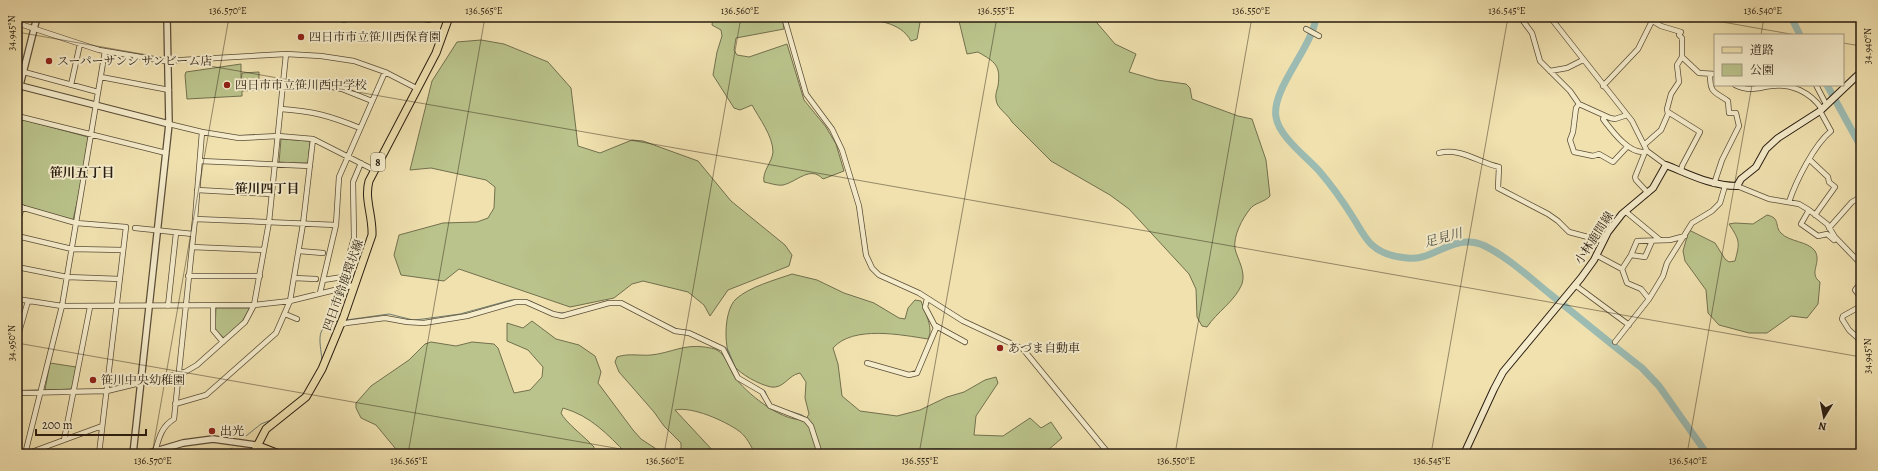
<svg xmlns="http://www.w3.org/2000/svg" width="1878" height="471" viewBox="0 0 1878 471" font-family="Alegreya,'Noto Serif JP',serif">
<rect width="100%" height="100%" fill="#f0e1af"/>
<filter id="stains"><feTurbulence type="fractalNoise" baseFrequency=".005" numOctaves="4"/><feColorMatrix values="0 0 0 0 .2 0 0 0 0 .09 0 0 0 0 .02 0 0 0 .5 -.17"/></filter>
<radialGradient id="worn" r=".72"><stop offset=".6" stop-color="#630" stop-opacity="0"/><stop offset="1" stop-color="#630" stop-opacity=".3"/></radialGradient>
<!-- green -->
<path fill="#bac38b" stroke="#72704e" d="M713 17H782L784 29 736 38 734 50 737 55 749 57 787 44 804 100 826 127 836 144 844 171 823 179C810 165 797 182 783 185 778 186 769 183 764 182 762 171 772 163 773 152 773 136 759 118 752 105L740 110 734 108 713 75 717 52 722 36 721 30 712 25Z
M855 17H921L917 39 911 41C900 21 876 21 855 17Z
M958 17H1092L1115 44 1136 54 1129 72 1157 80 1186 84 1190 88 1192 99 1238 116 1252 119 1266 160 1270 196C1265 202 1254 203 1250 209 1242 219 1233 236 1235 249 1238 260 1246 272 1242 284 1235 301 1217 312 1207 327L1202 326 1197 317 1196 289 1189 274 1129 209 1110 195 1051 161 1012 122C1008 114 996 108 996 99 995 95 997 90 998 86 1001 65 995 62 978 52L967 54Z
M481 40 504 44 548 62 571 88 578 146 600 153 632 140 643 141 698 161 731 201 785 245 792 255 789 266 728 290 710 316 704 305 688 292 643 281 632 284 614 298 570 307 459 269 444 281 401 275 394 255 399 235 443 223 477 222 488 218 494 208 495 187 486 180 431 168 410 170 432 81 457 42Z
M241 64V82L242 73 259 72V90L242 91V96L187 99 185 75 186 72Z
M17 118 88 137 83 176 73 220 17 204Z
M281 139 310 141 308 163H279Z
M1767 215C1781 218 1774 226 1781 233 1789 242 1808 241 1815 251 1822 263 1808 273 1820 282L1818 304 1807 318 1791 316 1767 333H1749L1719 325 1708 313 1706 290 1685 261 1683 251 1689 230 1715 243 1725 259 1729 262 1735 261C1740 242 1740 241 1729 224L1735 223 1753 224Z
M792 274 817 280 844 293 874 303 899 318 905 319 908 308 915 300 921 301C925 313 934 328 928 339 902 335 853 325 833 348L838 364 842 396 860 411 897 416 920 410 947 397 964 392 985 380 996 377 998 383 976 416 974 435 1003 436 1030 418 1041 428 1051 422 1062 438 1047 451 1050 454H755C751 446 747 437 739 431 725 421 692 406 675 410L716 454H681V443L664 426 654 412 619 372 615 362 617 357C628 353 640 356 651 355 671 353 683 344 705 347 709 348 714 348 717 350 727 355 730 372 737 380 750 396 785 424 806 419L809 414 805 398 806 382 800 373C788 375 784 389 771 387 758 384 742 375 734 366 723 352 723 311 736 299 749 287 775 280 792 274Z
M216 308H250V309L241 323 224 338 215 330Z
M532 321 556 339 579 345 595 356 601 372 598 383 633 430 641 439 664 454H627C607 434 591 416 563 408L561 413C565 422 586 438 594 447V454H400L376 425 361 418 356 408V403L371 386 409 360 425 344 431 342 456 346 472 342 494 344 498 348 514 393 530 390 542 377 543 367 528 350 507 341V323L523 328Z
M50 363 76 367 72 389 45 390Z"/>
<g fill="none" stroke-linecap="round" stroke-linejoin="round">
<!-- stream -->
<path stroke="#6e7c72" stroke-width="1" d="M530 301 554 312
M573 311 607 301H620
M558 313H566
M652 317 677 329
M346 320 389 314 413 320 423 319 460 314 511 300H525
M690 331 724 347 728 350 736 369
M322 360C320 340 314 325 339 321
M756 386 765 391 768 399
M783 409 802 415 808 419
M246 436 261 424 271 420
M224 454 232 448
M901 454C914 448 961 446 973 454"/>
<!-- river -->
<path stroke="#9cbcb3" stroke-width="7" d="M1316 17C1313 47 1271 89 1276 117 1279 137 1307 157 1320 172 1333 187 1344 203 1354 219 1359 227 1364 237 1371 244 1380 253 1395 257 1407 258 1433 262 1455 231 1485 246 1509 258 1530 278 1550 294 1581 319 1611 344 1642 368L1659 386 1707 454
M1791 17 1800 35
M1827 85 1861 147"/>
<!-- minor casing -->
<g stroke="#5b4e38" stroke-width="6">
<path id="minor" d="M412 17 429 20 431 17
M784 17 806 94 832 129 842 150 859 206 866 255 872 268 879 275 919 293 963 321 1023 349 1109 454
M1520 17 1532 33 1540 61 1570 91 1579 104 1610 118 1615 119 1627 115
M1550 17 1632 121 1647 151 1666 165
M344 20V17
M17 23 99 50 164 61 286 54 321 56 354 61 385 72 418 89
M1306 29 1319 36
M1682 57 1699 73 1715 74
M1550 71 1567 68 1583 60
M24 72 98 92
M1710 74C1710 94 1714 91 1728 101L1729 113H1736L1739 126 1722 160 1714 184
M101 77 169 90
M284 82 318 84 342 89 372 101
M71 85 80 44
M1735 85C1750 92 1756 88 1771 86 1791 83 1810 92 1822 109
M1816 85 1826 104
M1603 86 1638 49 1652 21
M1579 104 1576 108 1573 132 1570 140 1574 152 1593 156 1599 154 1613 162 1627 147
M281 109C313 111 330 116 360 128
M1668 112 1700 132 1682 166 1681 171
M17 116 166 153
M1605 116 1603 119C1612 131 1631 157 1647 151
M169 124 202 132 239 138 278 136 313 139 374 170
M1644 145 1661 130 1668 114 1667 109 1671 94 1679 82 1677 65 1682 57V38L1679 35 1681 32 1661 26 1646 17
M1645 152 1635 177 1636 180 1648 193
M1439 153C1459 147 1480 163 1499 167L1498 188 1548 214 1558 221 1569 232 1603 241
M1810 160 1828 177 1829 182 1835 187 1815 215
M200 161 310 166
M1737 186 1769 199 1799 204 1809 210 1827 224 1835 237 1861 264
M197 190 272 194
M1789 202C1796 181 1814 145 1831 131L1820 111
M17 206 76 223 126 227 99 454
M1809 210 1801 224 1818 236 1827 234 1834 240
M1625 211 1660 240
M195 219 336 225
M17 224 22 207
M135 228 193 234
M1829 228 1852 202 1861 197
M17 236 72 249 123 250
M192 247 264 250
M299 251 323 253
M1596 255 1622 269 1627 283 1641 289 1649 299
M1631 255 1645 257 1652 241
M17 267 67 277 120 279
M1622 269 1631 255 1637 241 1670 240 1685 236
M188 276H260
M294 278 316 279
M323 280 343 277 354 238 353 182 361 163
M1861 282 1855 290 1861 298
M1575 285 1629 325
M340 288 342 277
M320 293 336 225 339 177 385 72
M17 299 62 306 254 305 290 301 355 285
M168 306 176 233
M213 306V330L223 342
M1861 306 1843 316 1842 319 1849 330 1861 341
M285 314 297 319
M340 325 346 323 385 318 407 322 424 323 467 316 516 302H526L553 314 562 316 609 303H621L675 331 689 333 723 349 738 378 762 392 770 406 806 420 811 426 820 454
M936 326 965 342
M17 339 28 301
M1615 342 1649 299 1663 276 1667 263 1692 223 1712 211 1720 203 1725 186
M867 363 909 375 917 373 936 328 925 307 927 299
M17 393 107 391 185 372 197 365 245 322 254 305 269 222 286 54
M175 404 206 395 276 333 290 301 303 224 313 139
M64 440 90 307
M155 452C159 438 161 427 174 419L195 219 202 132
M728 453 730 454
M25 454 62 306 105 51
M26 454 102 426"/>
</g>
<!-- tertiary casing -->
<g stroke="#5b4e38" stroke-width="8">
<path id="tertiary" d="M17 85 169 124
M17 97 37 17
M133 454 169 124 167 17
M146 454 183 443 213 439 256 445"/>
</g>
<!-- secondary casing -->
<g stroke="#291d11" stroke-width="8">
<path id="secondary" d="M1464 454 1494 389 1503 372 1581 278 1594 260 1608 232 1622 214 1653 188 1666 165C1689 174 1711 186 1737 186L1741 179 1756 167 1766 149 1778 138 1820 111 1861 72"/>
</g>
<!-- primary casing -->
<g stroke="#291d11" stroke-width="9">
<path id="primary" d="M256 445 279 454
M253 454 266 429 306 397 322 369 344 316 372 235C373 216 364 199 369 181L436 53 449 17"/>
</g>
<!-- minor -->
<use href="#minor" stroke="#f5eccb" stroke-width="4.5"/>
<!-- tertiary -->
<use href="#tertiary" stroke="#f5eccb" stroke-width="5.5"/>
<!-- secondary -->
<use href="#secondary" stroke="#f5eccb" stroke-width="6"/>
<!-- primary -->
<use href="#primary" stroke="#f0e1af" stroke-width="7"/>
</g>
<!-- ticks -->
<path fill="none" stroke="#291d11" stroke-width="1" stroke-opacity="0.45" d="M1694 17 1796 35M17 32 1861 357M1761 35 1764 17M1843 43 1861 46M17 343 649 454M152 454 229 17M408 454 485 17M664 454 741 17M919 454 997 17M1175 454 1252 17M1431 454 1508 17M1687 454 1752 85"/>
<!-- markers -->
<g fill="#8f2418" stroke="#f5eccb" stroke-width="1.5">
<circle cx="301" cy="37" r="4"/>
<circle cx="49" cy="61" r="4"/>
<circle cx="227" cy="85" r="4"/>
<circle cx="1000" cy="348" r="4"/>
<circle cx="93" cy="380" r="4"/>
<circle cx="212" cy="431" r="4"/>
</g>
<g text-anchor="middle" stroke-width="4" stroke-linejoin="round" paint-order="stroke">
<!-- shield labels -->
<rect fill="#f5eccb" stroke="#665b49" stroke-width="1" x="371" y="153" width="14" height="18" rx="3"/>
<g font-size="11" font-weight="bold" fill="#291d11">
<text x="378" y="166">8</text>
</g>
<!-- poi labels -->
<g font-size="12" fill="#291d11" stroke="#f5eccb" text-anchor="start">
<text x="309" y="41">四日市市立笹川西保育園</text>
<text x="57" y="65">スーパーサンシ サンビーム店</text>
<text x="235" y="89">四日市市立笹川西中学校</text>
<text x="1008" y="352">あづま自動車</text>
<text x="101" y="384">笹川中央幼稚園</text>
<text x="220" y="435">出光</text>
</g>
<!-- street labels -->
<g font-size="12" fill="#291d11" stroke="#f5eccb">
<text transform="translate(1594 238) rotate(-57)" y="4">小林鹿間線</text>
<text transform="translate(343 285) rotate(-70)" y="4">四日市鈴鹿環状線</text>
</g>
<!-- neighbourhood labels -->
<g font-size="13" font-weight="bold" fill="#291d11" stroke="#f5eccb">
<text x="82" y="177">笹川五丁目</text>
<text x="267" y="193">笹川四丁目</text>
</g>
<!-- water labels -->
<g font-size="13" font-style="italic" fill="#4c4d42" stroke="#f5eccb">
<text transform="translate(1443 237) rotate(-15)" y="5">足見川</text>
</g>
</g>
<!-- margin -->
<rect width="1878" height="471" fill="none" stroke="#f0e1af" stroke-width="44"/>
<!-- legend -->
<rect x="1714" y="34" width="130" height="52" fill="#f5eccb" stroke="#a39981"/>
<rect x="1722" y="47" width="20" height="6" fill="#f0e1af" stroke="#a39981"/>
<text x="1750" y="54" font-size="12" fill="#291d11">道路</text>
<rect x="1722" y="64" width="20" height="12" fill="#bac38b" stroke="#a39981"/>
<text x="1750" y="74" font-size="12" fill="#291d11">公園</text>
<!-- north arrow -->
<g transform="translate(1824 417) rotate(190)" stroke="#f5eccb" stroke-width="3" paint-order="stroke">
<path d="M0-3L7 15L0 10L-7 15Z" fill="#291d11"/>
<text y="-6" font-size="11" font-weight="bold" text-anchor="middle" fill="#291d11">N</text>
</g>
<!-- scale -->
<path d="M36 429v6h110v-6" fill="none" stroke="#291d11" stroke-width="2"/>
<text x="42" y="429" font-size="12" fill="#291d11" stroke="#f5eccb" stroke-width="3" paint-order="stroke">200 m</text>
<rect x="22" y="22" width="1834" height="427" fill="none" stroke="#291d11" stroke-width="1.5"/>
<g font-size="10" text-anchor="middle" fill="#291d11">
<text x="228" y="14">136.570°E</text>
<text x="484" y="14">136.565°E</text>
<text x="740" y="14">136.560°E</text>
<text x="996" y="14">136.555°E</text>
<text x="1251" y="14">136.550°E</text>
<text x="1507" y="14">136.545°E</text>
<text x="1763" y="14">136.540°E</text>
<text transform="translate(11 33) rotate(-90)" y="4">34.945°N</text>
<text transform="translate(1867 46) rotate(-90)" y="4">34.940°N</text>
<text transform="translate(11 343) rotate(-90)" y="4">34.950°N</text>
<text transform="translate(1867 356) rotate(-90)" y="4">34.945°N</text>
<text x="153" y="464">136.570°E</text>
<text x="409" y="464">136.565°E</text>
<text x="665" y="464">136.560°E</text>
<text x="920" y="464">136.555°E</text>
<text x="1176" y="464">136.550°E</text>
<text x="1432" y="464">136.545°E</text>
<text x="1688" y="464">136.540°E</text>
</g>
<rect width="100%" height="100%" filter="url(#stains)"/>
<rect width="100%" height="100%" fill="url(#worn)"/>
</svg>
